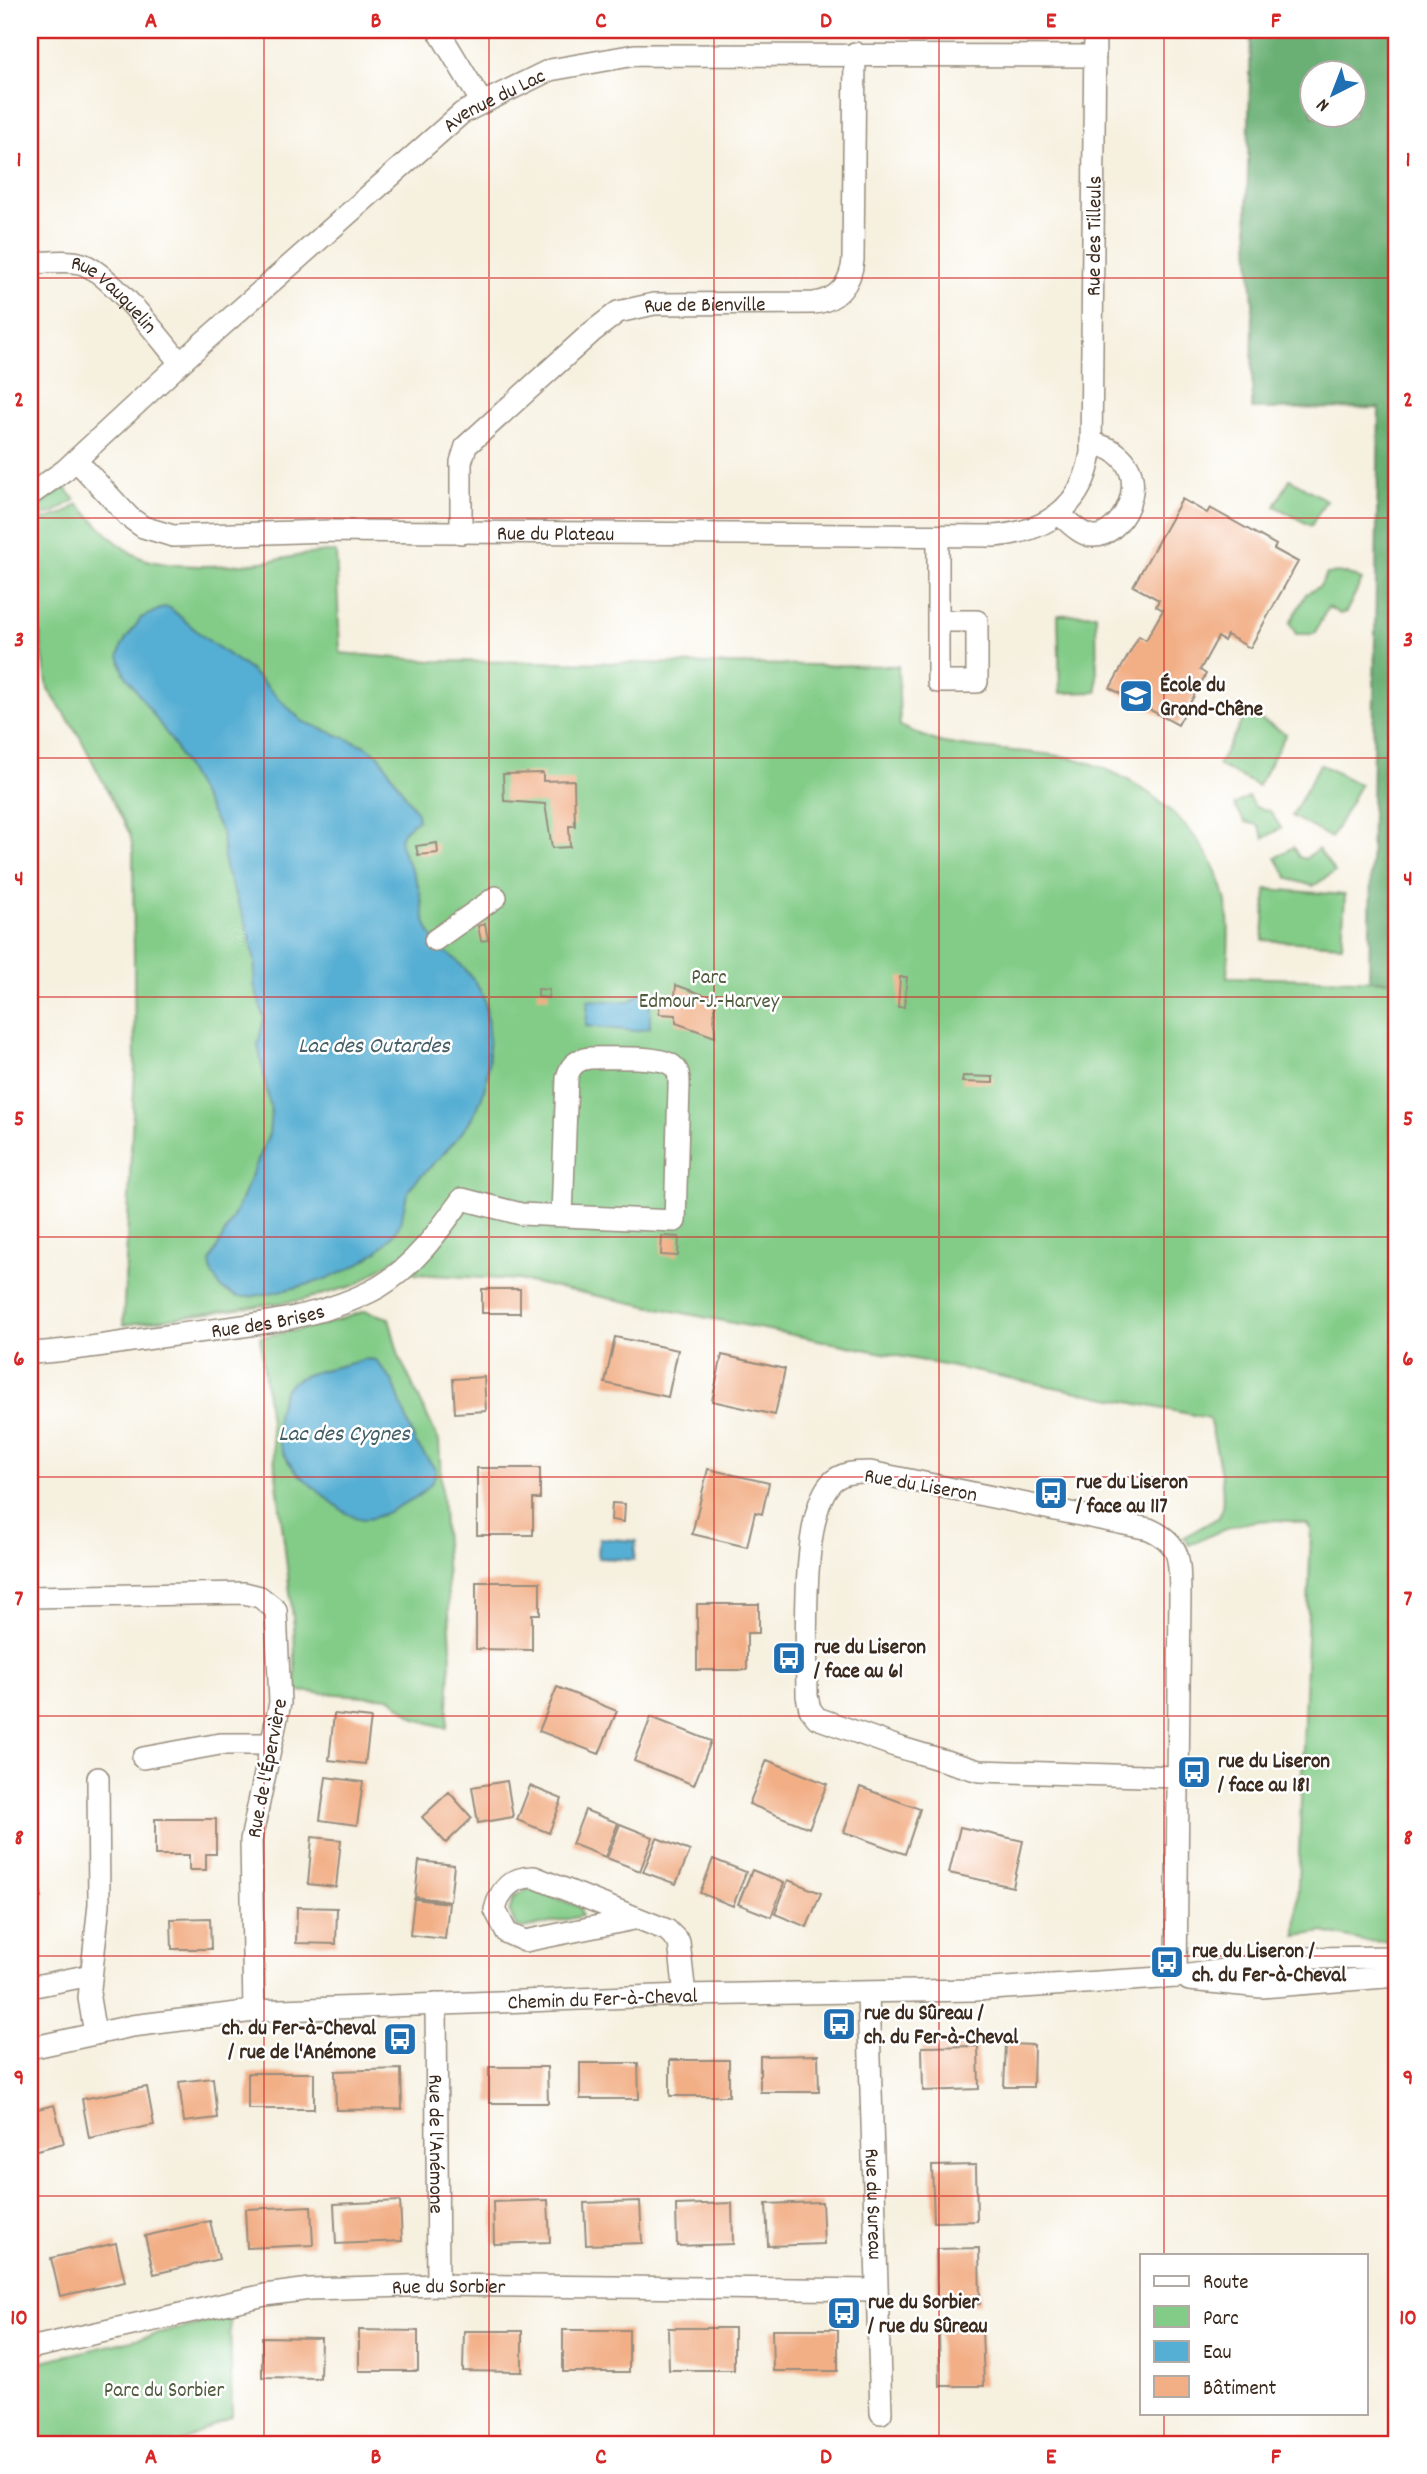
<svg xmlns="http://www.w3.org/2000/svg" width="1427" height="2474" viewBox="0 0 1427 2474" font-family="Dekko,sans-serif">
<rect width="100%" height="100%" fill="#fff"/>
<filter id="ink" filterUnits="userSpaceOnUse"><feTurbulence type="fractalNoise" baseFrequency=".0143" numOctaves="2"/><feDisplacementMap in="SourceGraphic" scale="14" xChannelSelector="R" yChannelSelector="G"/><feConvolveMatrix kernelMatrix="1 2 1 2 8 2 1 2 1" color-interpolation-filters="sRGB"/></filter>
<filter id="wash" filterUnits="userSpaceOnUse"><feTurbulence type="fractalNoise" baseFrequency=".00686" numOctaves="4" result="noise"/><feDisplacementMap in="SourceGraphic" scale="28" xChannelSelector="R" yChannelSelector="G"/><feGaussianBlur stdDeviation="1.57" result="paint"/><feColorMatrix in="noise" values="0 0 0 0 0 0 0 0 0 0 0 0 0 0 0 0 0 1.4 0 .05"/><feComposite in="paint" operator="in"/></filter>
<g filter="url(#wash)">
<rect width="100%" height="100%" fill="#f6f0df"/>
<!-- green -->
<path fill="#83cc88" stroke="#5f7b53" stroke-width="2" d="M1290 479 1326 500 1311 526 1275 506Z
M66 488 75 500 54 512 30 519V514C44 506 50 493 66 488Z
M78 504C96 522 116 546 139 557 168 570 230 566 262 562 287 559 311 551 336 552L340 653 432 661 898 666 900 726C913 731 932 741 944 743 988 752 1033 749 1076 759 1141 776 1209 830 1225 898 1231 924 1228 951 1227 977L1397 981V1942L1362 1941 1324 1932 1296 1936 1311 1530 1307 1524C1259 1513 1231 1525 1189 1545L1184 1537 1219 1517C1230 1497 1214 1441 1209 1418L518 1280 415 1274 398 1257 356 1285 302 1300 123 1325 135 1068 133 850 130 834 80 737 48 689 30 567V524L65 513Z
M1346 573 1362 580 1346 612 1340 614 1328 607 1314 634H1296L1290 623 1306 594 1320 586 1327 574Z
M1096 614 1097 692 1060 693 1058 615Z
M1247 712 1286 734 1258 786 1218 765Z
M1320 764 1360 785 1331 838 1292 816Z
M1248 797 1255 807 1270 811 1281 828 1264 838 1258 825 1245 822 1234 805Z
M1293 847 1299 857 1305 859 1318 849 1335 872 1313 886 1289 879 1276 858Z
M1266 889 1345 895 1342 945 1263 940Z
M365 1311 389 1318 399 1356 439 1441 451 1648 447 1728 416 1719 391 1698 296 1691 294 1627 260 1337 324 1325Z
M530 1888 580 1907 582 1916 523 1929 516 1925 509 1911 515 1896Z
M230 2317 232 2416 178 2444H30V2364Z"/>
<!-- forest -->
<path fill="#6ab074" stroke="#526d49" stroke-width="2" fill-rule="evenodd" d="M1251 30H1397V981L1369 980 1379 408 1252 409 1253 304 1247 211ZM1312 74H1354V116H1312Z"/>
<!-- water -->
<path fill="#55aed3" stroke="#486c78" stroke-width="2" d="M164 607 170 608 205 638 250 670 302 721 365 746 379 755 417 813 418 820C386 838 405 853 415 877 427 905 416 917 439 946 443 952 450 954 455 959 467 970 484 991 486 1007 497 1101 477 1121 414 1183 402 1195 406 1217 396 1231 363 1277 301 1287 249 1297H238L222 1289 212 1274 210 1262 238 1207 269 1134 271 1111 258 1045 264 1018 254 984 255 962 247 927 225 868 222 833 171 740 124 673 119 656 122 645 141 618Z
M641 993 650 1002V1028L635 1031 586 1026 588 1000 629 1002Z
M364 1359 376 1360 393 1382 415 1442 436 1470C435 1484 421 1495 409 1501 396 1507 379 1519 364 1519 349 1518 338 1507 327 1498 299 1476 272 1455 277 1415 279 1406 281 1393 288 1386 307 1368 341 1369 364 1359Z
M599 1538 636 1541 634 1560 598 1558Z"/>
<g id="blocks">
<!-- building -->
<path fill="#f2af86" d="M1182 499 1207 513 1210 508 1276 545 1274 549 1298 562 1250 648 1227 635 1224 641 1218 637 1200 670 1206 674 1178 725 1110 688 1139 636 1146 640 1163 610 1156 606 1159 600 1133 586Z
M543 773V781L574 780 575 826H569L570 847 552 848 545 804 504 801 503 774Z
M437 843 438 853 418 855 416 846Z
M485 924 488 940 481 941 478 926Z
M900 977H907L904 1007H898Z
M676 985 718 1000 714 1008 715 1037 676 1023V1015L659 1014 660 995 675 996Z
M538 989 549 990 548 998 538 997Z
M963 1076 993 1077V1083L962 1082Z
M662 1236 679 1237 678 1256 661 1255Z
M482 1289H520V1313H482Z
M615 1337 678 1350 668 1397 605 1383Z
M722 1355 785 1369 775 1415 712 1401Z
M484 1377 486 1411 455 1413 453 1379Z
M477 1468H540V1499H533V1535H477Z
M708 1469 769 1483 762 1514 755 1512 747 1547 692 1534Z
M612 1503 625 1504 624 1522 611 1520Z
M476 1582H540V1614H532V1650L476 1649Z
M697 1604H759V1633H747V1670H697Z
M557 1687 617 1711 599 1754 539 1731Z
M334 1714 371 1718 365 1764 329 1760Z
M651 1717 711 1741 694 1785 634 1761Z
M767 1760 827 1784 809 1828 749 1804Z
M326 1777 363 1782 357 1825 320 1820Z
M507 1781 513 1817 478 1823 472 1787Z
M530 1786 562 1799 549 1833 517 1820Z
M860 1787 920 1809 905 1854 844 1832Z
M449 1792 472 1818 446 1843 422 1817Z
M585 1810 618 1823 605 1857 572 1844Z
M155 1819H216V1854H206V1870H189V1855H155Z
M620 1824 653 1837 640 1871 607 1858Z
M960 1827 1023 1841 1013 1887 949 1873Z
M312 1837 341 1840 336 1887 308 1884Z
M657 1838 690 1851 676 1884 643 1872Z
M713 1859 746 1872 733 1906 700 1893Z
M419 1861 454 1865 450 1901 415 1897Z
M34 1864 42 1898 30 1901V1865Z
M752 1870 784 1883 771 1917 738 1904Z
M788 1880 821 1893 807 1927 775 1914Z
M414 1899 449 1903 445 1939 410 1935Z
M30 1903 37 1928 30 1930Z
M297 1907 337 1908 336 1944 296 1943Z
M210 1918 211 1949H172L171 1919Z
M1006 2044 1034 2045 1033 2087H1004Z
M978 2046 979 2089 923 2091 922 2047Z
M818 2055 819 2092H760V2056Z
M670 2060H729V2096H670Z
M580 2063H638L639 2099H580Z
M489 2067H547L548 2103H489Z
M401 2069 402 2109 336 2110 335 2071Z
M248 2073H314V2109H248Z
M213 2078 217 2118 184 2122 179 2082Z
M147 2087 154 2125 89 2138 82 2099Z
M54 2105 64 2143 30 2152V2111Z
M976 2165 977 2221 934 2222 932 2166Z
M548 2200 550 2242 494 2244 493 2202Z
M400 2201 402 2241 336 2244 334 2204Z
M640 2201 642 2243 586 2245 584 2203Z
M819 2202H822L824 2244 768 2246 766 2204Z
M732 2203 733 2244 677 2246 676 2205Z
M311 2206 313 2245 247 2248 245 2209Z
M210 2221 219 2259 154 2274 145 2236Z
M116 2243 125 2282 60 2296 51 2258Z
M979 2248 980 2304 937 2305 936 2249Z
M668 2328H734V2370H669Z
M772 2329H838V2371H773Z
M982 2329 984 2386H940L939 2330Z
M359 2330 418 2331V2371H359Z
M563 2330H629V2372H563Z
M464 2331H522V2372L463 2371Z
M262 2337 321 2338 320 2378 262 2377Z"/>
</g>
</g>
<g filter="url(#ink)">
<use href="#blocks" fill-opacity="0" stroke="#988d7e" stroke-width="2"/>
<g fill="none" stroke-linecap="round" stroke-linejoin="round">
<!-- minor casing -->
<g stroke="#988d7e" stroke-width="24">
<g id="minor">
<path d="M438 30 481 101"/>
<path id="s1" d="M30 263C46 263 64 259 79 263 106 268 162 340 180 363"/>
<path id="s2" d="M76 460 129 517 143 527 173 536 327 531 994 536C1045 532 1083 507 1091 453L1095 30"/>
<path id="s3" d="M30 495 65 470 199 346 462 113 550 70 635 55 1095 56"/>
<path d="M1060 515C1069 522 1079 534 1092 536 1125 539 1164 457 1091 443"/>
<path id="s4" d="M461 533V462L466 446 592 332 618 312 654 304 814 303C838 300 851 283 853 260L855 53"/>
<path d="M938 536V682H977V621H939"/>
<path d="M435 940 496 897"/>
<path id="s5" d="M30 1353C75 1351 122 1342 167 1336 237 1326 316 1322 379 1287 414 1266 439 1231 462 1199L521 1214 675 1221 679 1087C679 1079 680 1072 673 1066 661 1055 608 1058 590 1058 578 1059 570 1065 567 1078L562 1216"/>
<path d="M30 1597 244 1593 260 1597 276 1610 280 1703 251 1840 254 2011"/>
<path d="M143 1758 220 1744H271"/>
<path d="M634 1919 525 1941 507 1933 495 1910C500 1889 512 1877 534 1877L667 1930 679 1942 685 1995"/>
<path d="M1176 1977 1180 1595C1179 1562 1183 1544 1149 1529L870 1472C856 1472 840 1472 830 1484 800 1519 807 1649 807 1696L810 1709 817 1718 895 1746 979 1771 1177 1777"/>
<path d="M1189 1980 1262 1987 1397 1976"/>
<path d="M30 1987 91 1975"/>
<path id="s6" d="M868 1994 881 2413"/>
<path id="s7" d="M436 2004 438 2285"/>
<path d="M95 2034 89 1998 99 1904 98 1778"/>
<path id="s8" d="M30 2048 132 2026 254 2011 685 1995 975 1990 1176 1977 1304 1958 1397 1957"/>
<path id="s9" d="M30 2348 265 2295 310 2289 438 2285 876 2290"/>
</g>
</g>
<!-- minor -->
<use href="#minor" stroke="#fff" stroke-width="21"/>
</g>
</g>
<!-- grid -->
<path fill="none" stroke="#d62828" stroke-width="2" stroke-opacity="0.55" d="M264 30V2444M489 30V2444M714 30V2444M939 30V2444M1164 30V2255M30 278H1397M30 518H1397M30 758H1397M30 997H1397M30 1237H1397M30 1477H1397M30 1716H1397M30 1956H1397M30 2196H1397M1164 2413V2444"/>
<!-- icons -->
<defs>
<g id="school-square" transform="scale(1.75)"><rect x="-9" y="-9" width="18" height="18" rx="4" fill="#1f6fb2" stroke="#fff"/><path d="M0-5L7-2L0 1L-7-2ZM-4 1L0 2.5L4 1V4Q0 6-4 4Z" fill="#fff"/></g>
<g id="bus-square" transform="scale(1.75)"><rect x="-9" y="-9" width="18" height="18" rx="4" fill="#1f6fb2" stroke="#fff"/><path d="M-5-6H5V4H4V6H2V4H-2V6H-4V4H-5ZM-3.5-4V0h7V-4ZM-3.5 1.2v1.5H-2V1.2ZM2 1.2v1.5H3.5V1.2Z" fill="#fff"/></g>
</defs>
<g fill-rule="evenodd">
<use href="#school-square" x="1136" y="696"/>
<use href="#bus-square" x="1051" y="1493"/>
<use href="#bus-square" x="789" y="1658"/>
<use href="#bus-square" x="1194" y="1772"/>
<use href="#bus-square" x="1167" y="1962"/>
<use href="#bus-square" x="839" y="2024"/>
<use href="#bus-square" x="400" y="2039"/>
<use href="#bus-square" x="844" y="2313"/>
</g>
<g text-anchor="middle" stroke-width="5" stroke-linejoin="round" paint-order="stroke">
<!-- street labels -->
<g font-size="21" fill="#3b2a1e" stroke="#fff">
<text dy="7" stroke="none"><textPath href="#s3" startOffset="611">Avenue du Lac</textPath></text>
<text dy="7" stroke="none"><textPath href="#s2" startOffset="1304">Rue des Tilleuls</textPath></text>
<text dy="7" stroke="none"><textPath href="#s1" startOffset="96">Rue Vauquelin</textPath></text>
<text dy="7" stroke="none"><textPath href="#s4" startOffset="378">Rue de Bienville</textPath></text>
<text dy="7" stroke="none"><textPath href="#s2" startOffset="509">Rue du Plateau</textPath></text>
<text dy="7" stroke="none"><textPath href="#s5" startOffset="240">Rue des Brises</textPath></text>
<text transform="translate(921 1484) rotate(10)" y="7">Rue du Liseron</text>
<text transform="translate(266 1768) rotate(-79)" y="7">Rue de l'Épervière</text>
<text dy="7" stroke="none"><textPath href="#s8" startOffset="576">Chemin du Fer-à-Cheval</textPath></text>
<text dy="7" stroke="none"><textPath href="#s7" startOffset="140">Rue de l'Anémone</textPath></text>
<text dy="7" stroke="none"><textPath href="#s6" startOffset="210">Rue du Sureau</textPath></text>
<text dy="7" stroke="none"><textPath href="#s9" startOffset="425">Rue du Sorbier</textPath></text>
</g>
<!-- poi labels -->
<g font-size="21" font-weight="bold" fill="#3b2a1e" stroke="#fff" text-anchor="start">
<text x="1160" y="691">École du<tspan x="1160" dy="24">Grand-Chêne</tspan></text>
<text x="1076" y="1488">rue du Liseron<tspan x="1076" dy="24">/ face au 117</tspan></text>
<text x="814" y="1653">rue du Liseron<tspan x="814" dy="24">/ face au 61</tspan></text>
<text x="1218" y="1767">rue du Liseron<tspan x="1218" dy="24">/ face au 181</tspan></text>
<text x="1192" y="1957">rue du Liseron /<tspan x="1192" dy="24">ch. du Fer-à-Cheval</tspan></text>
<text x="864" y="2019">rue du Sûreau /<tspan x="864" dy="24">ch. du Fer-à-Cheval</tspan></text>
<text x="376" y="2034" text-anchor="end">ch. du Fer-à-Cheval<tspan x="376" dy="24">/ rue de l'Anémone</tspan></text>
<text x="868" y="2308">rue du Sorbier<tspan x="868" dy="24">/ rue du Sûreau</tspan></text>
</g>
<!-- park labels -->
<g font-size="21" fill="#515b3e" stroke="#fff">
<text x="709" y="983">Parc<tspan x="709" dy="24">Edmour-J.-Harvey</tspan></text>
<text x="164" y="2396">Parc du Sorbier</text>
</g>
<!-- water labels -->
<g font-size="23" font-style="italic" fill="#455f66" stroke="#fff">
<text x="374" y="1052">Lac des Outardes</text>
<text x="344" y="1440">Lac des Cygnes</text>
</g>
</g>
<!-- margin -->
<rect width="1427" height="2474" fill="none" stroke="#fff" stroke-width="77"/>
<!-- legend -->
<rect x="1140" y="2254" width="228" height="161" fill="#ffffff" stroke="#b1aaa5" stroke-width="2"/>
<rect x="1154" y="2276" width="35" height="10" fill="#ffffff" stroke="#b1aaa5" stroke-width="2"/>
<text x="1203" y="2288" font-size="21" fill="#3b2a1e">Route</text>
<rect x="1154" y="2306" width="35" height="21" fill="#83cc88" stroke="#b1aaa5" stroke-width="2"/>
<text x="1203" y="2324" font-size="21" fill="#3b2a1e">Parc</text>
<rect x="1154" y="2341" width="35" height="21" fill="#55aed3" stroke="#b1aaa5" stroke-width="2"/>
<text x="1203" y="2358" font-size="21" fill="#3b2a1e">Eau</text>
<rect x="1154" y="2376" width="35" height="21" fill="#f2af86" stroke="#b1aaa5" stroke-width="2"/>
<text x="1203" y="2394" font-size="21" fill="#3b2a1e">Bâtiment</text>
<!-- north arrow -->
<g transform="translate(1333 94) rotate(222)"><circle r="33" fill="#ffffff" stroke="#b1aaa5" stroke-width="2"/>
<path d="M0-5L12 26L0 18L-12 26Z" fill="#1f6fb2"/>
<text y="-10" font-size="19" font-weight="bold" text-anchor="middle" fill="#3b2a1e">N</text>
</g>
<rect x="38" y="38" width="1350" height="2398" fill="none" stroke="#d62828" stroke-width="2.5"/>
<g font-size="23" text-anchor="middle" font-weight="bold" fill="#d62828">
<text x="151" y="27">A</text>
<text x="376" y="27">B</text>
<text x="601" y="27">C</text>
<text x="826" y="27">D</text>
<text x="1051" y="27">E</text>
<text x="1276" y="27">F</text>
<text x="19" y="166">1</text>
<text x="1408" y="166">1</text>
<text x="19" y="406">2</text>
<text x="1408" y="406">2</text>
<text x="19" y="646">3</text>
<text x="1408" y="646">3</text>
<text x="19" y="885">4</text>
<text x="1408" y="885">4</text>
<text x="19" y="1125">5</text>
<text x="1408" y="1125">5</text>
<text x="19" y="1365">6</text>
<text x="1408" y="1365">6</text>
<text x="19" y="1605">7</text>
<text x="1408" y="1605">7</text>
<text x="19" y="1844">8</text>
<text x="1408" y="1844">8</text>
<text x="19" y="2084">9</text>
<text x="1408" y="2084">9</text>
<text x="19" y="2324">10</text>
<text x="1408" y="2324">10</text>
<text x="151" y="2463">A</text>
<text x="376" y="2463">B</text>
<text x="601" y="2463">C</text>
<text x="826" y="2463">D</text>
<text x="1051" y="2463">E</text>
<text x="1276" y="2463">F</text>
</g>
</svg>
